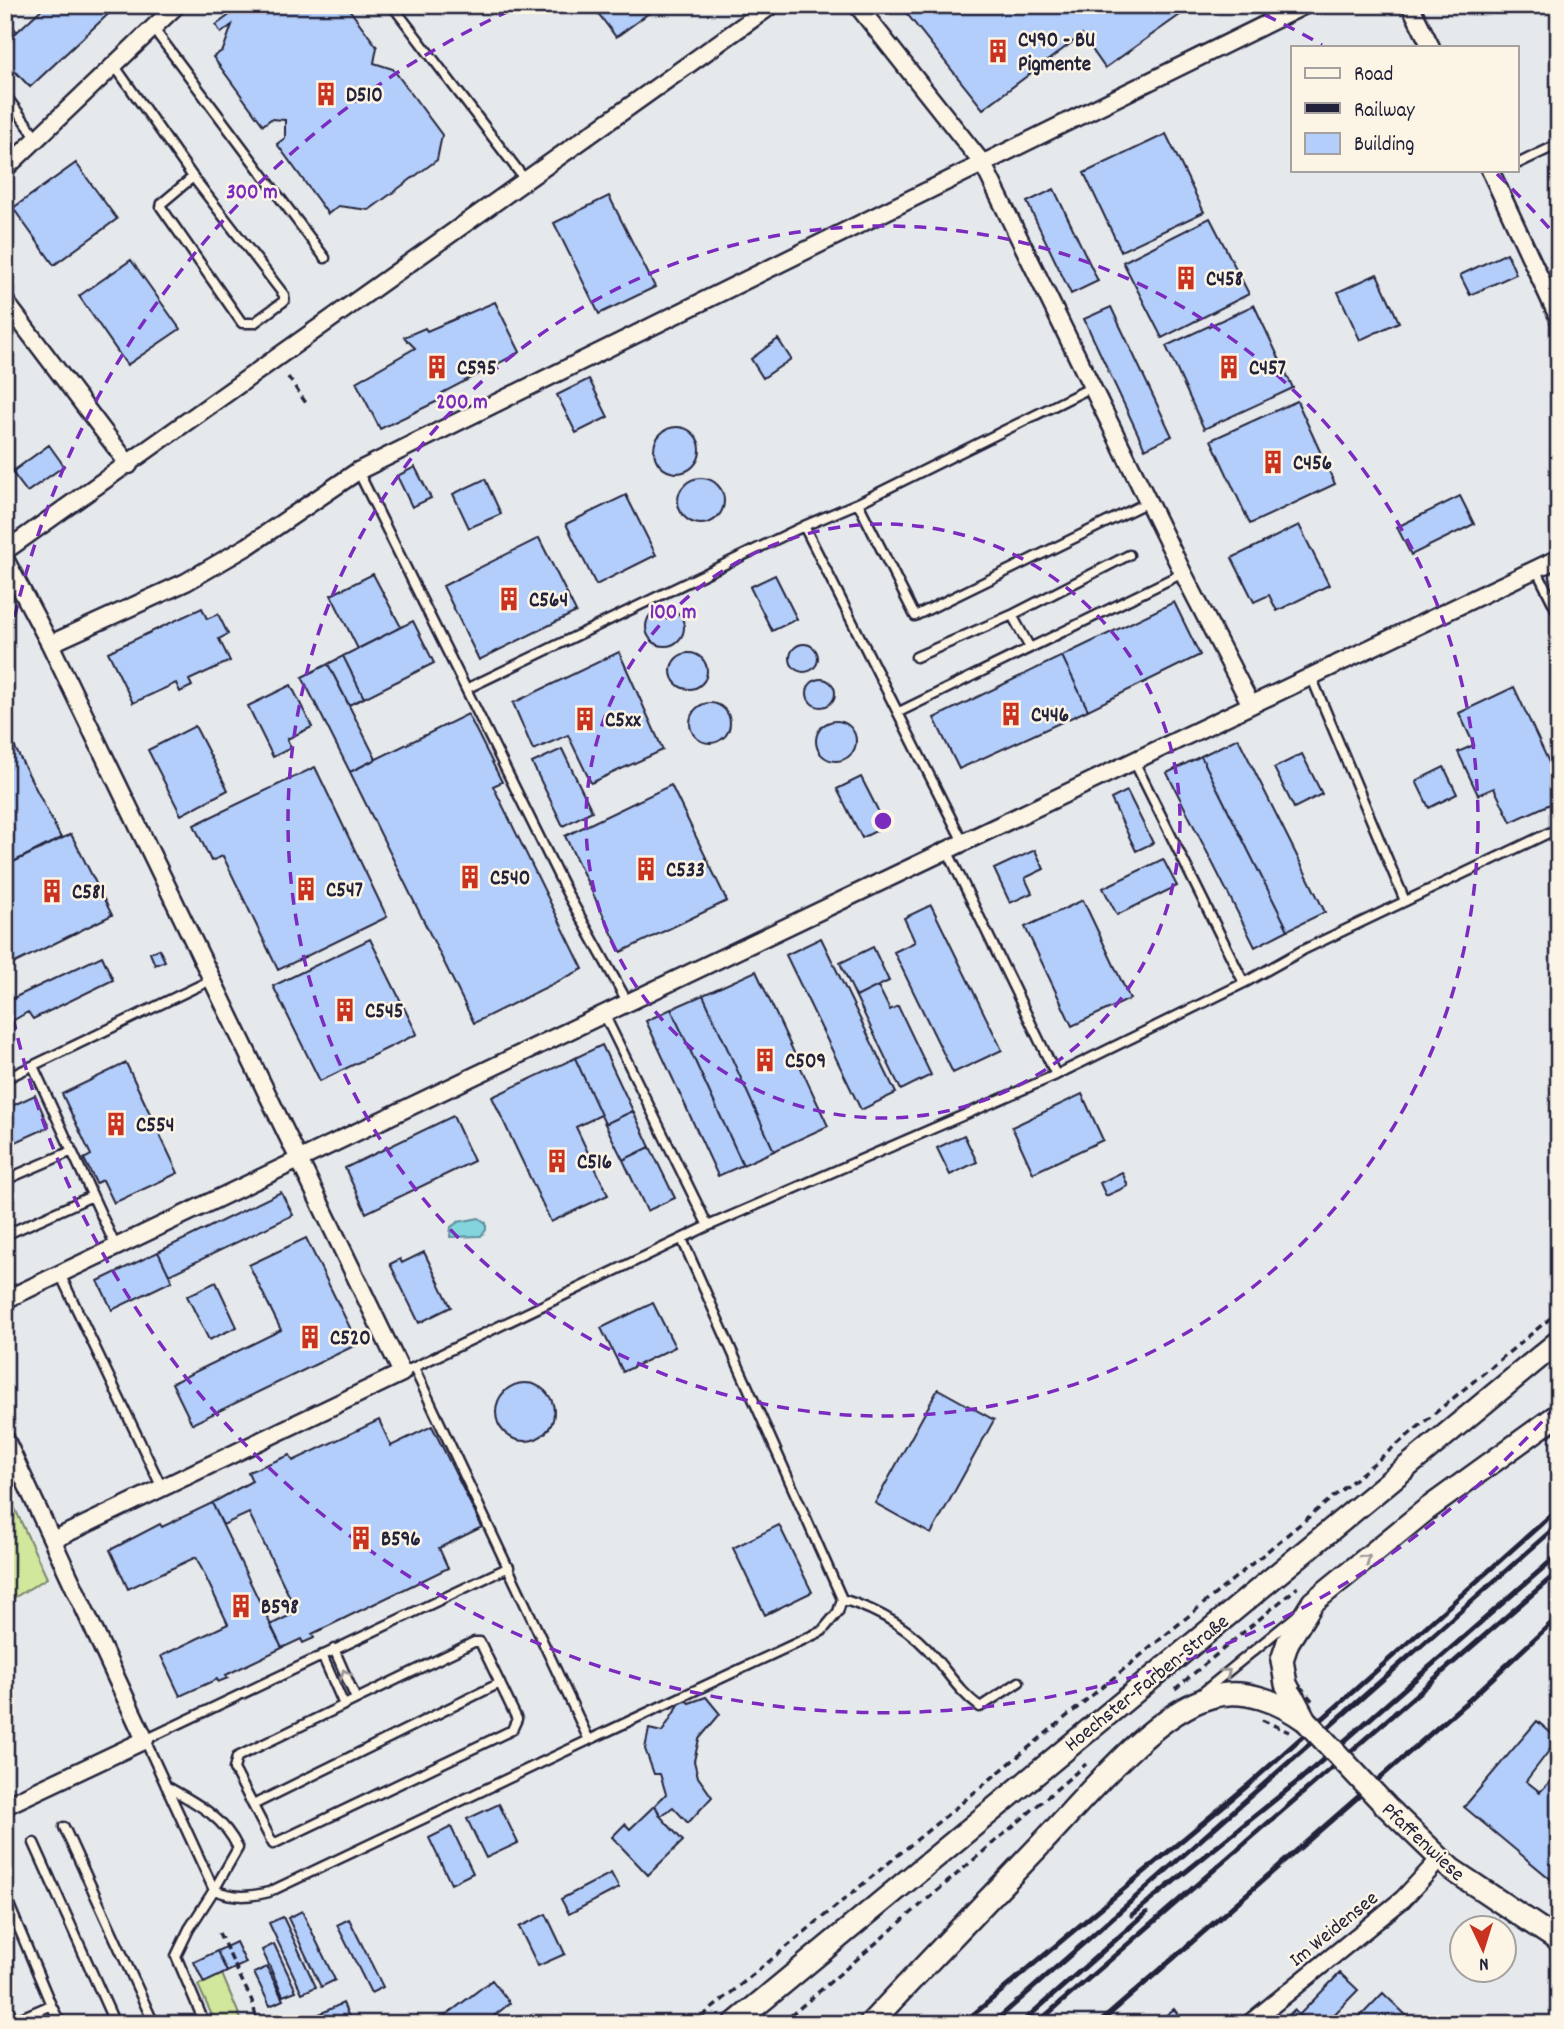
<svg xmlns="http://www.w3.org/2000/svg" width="1564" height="2029" viewBox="0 0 1564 2029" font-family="Dekko,sans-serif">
<rect width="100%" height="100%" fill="#e6e9ec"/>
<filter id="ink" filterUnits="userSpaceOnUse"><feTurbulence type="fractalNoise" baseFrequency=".0143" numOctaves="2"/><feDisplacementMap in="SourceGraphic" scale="14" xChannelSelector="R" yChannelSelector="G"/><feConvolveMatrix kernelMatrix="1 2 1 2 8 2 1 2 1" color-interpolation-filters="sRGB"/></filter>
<g filter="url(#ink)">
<!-- green -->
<path fill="#d0e79c" stroke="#79846c" stroke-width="2" d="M5 1487 47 1578 5 1603Z
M222 1974 243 2024H216L198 1985Z"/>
<!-- water -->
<path fill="#83d4db" stroke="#5c8d9b" stroke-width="2" d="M479 1218 486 1223V1230L481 1236 450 1237 451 1227 458 1222Z"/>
<!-- building -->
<path fill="#b3cefb" stroke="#22223b" stroke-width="2" d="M46 5H118L30 87 5 61V43Z
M243 5H346L377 47 374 63 393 69 442 135 437 160 369 210 338 206 328 214 277 144 285 138V120L271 119 263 125 213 57 223 50 232 25 221 33 216 25Z
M592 5H660L616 37Z
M900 5H1194L1105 68 1082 35 983 109Z
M5 16 17 32 5 43Z
M1166 134 1204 212 1121 251 1084 173Z
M76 163 117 219 54 265 13 208Z
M1054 189 1098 281 1071 294 1027 202Z
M609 196 655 287 599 314 554 223Z
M1210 218 1249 294 1162 338 1123 262Z
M1507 253 1516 274 1470 295 1460 275Z
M131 260 180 329 127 365 79 296Z
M1377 274 1399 322 1360 340 1338 292Z
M495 302 520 352 442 393V399L380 429 356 382 415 348 404 337 425 328 427 331Z
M1254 305 1293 388 1204 429 1166 346Z
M1111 307 1172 436 1145 449 1084 319Z
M778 339 791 359 763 378 751 359Z
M589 379 608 417 576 433 557 395Z
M1297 401 1335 484 1250 524 1211 440Z
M654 450a23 23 0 1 1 46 0a23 23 0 1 1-46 0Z
M49 445 64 466 27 492 12 472Z
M415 467 431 498 412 507 397 476Z
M678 501a23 23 0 1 1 46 0a23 23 0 1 1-46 0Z
M485 479 501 514 469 528 453 494Z
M626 495 656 555 596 585 566 524Z
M1460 496 1474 524 1411 555 1397 527Z
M1299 525 1329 585 1277 611 1269 595 1254 602 1232 558Z
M539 538 576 612 479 660 443 586Z
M373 574 401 627 358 649 331 595Z
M775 575 797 619 772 631 750 587Z
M1174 602 1200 655 1088 710 1062 656Z
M202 608 207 619 218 614 228 634 219 639 230 661 189 680 192 686 180 692 176 683 133 703 108 652Z
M646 627a19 19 0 1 1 38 0a19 19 0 1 1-38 0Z
M413 621 434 663 364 698 343 656Z
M790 658a14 14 0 1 1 28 0a14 14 0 1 1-28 0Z
M619 652 663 750 591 783 568 735 533 750 513 703Z
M671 671a18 18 0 1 1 36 0a18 18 0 1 1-36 0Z
M343 656 364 698 349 705 328 664Z
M1062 656 1088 710 959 769 934 718Z
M328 664 376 759 350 772 302 677Z
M807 693a14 14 0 1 1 28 0a14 14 0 1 1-28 0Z
M291 685 312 727 287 739 291 748 273 757 248 706Z
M1514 687 1559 784V800L1511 822 1494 788 1478 795 1458 752 1474 745 1459 713Z
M690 723a20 20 0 1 1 40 0a20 20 0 1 1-40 0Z
M468 714 502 782 493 786 583 969 474 1023 350 772Z
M816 741a20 20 0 1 1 40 0a20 20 0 1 1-40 0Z
M195 726 228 790 181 815 148 750Z
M7 732 61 838 5 866V733Z
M1238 738 1325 912 1288 930 1201 756Z
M562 749 592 811 563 826 532 763Z
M1302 754 1322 794 1294 808 1274 768Z
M1201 756 1288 930 1255 947 1167 773Z
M315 767 387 917 278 970 223 856 211 861 194 825Z
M1444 767 1457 794 1429 808 1416 781Z
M861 777 886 826 862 838 837 789Z
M671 785 727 901 621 952 565 836Z
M1127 791 1153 843 1136 851 1111 799Z
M71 834 112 915 5 968V866Z
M1035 850 1044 869 1025 878 1032 893 1010 903 994 869Z
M1163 859 1177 886 1117 915 1103 888Z
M1083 900 1130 999 1072 1026 1025 927Z
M931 905 1002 1050 953 1073 894 952 915 942 904 918Z
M821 938 896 1093 861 1110 786 955Z
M370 939 417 1034 320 1081 273 986Z
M873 947 889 981 856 997 840 963Z
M159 949 165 961 155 965 150 953Z
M102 956 113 980 33 1019 28 1012 5 1025V1002Z
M756 971 828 1126 774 1151 703 995Z
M878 986 890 1010 898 1006 931 1075 901 1090 856 997Z
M703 995 774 1151 743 1165 671 1009Z
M671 1009 743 1165 718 1176 646 1021Z
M602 1045 633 1111 605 1124 575 1058Z
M575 1058 601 1115 576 1127 608 1195 551 1222 492 1097Z
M126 1063 178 1173 114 1203 103 1180 96 1183 84 1159 91 1155 62 1094Z
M1082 1094 1103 1140 1033 1173 1012 1127Z
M35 1095 49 1127 5 1147V1109Z
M633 1111 650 1147 623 1160 605 1124Z
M453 1116 474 1161 366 1213 345 1168Z
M964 1135 977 1162 950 1175 937 1148Z
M650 1147 675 1198 647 1211 623 1160Z
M1122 1172 1128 1186 1106 1196 1100 1183Z
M281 1192 293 1215 169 1275 158 1252Z
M306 1238 358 1344 192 1424 172 1383 281 1330 249 1265Z
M158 1252 172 1281 112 1310 98 1281Z
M424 1252 451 1307 419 1323 390 1264 400 1259 402 1263Z
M216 1282 237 1327 209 1340 187 1296Z
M653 1303 675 1347 623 1372 601 1328Z
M496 1412a29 29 0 1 1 58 0a29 29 0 1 1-58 0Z
M938 1389 994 1420 931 1534 875 1503Z
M379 1420 391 1446 432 1426 482 1527 439 1548 448 1568 312 1634 314 1638 303 1643 301 1639 282 1648 270 1625 297 1612 249 1513 223 1525 212 1503 252 1481 248 1472 290 1455 293 1461Z
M212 1503 282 1648 226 1675 228 1678 218 1682 217 1679 180 1696 161 1656 228 1624 196 1557 128 1589 110 1550 160 1524 162 1527Z
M779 1525 812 1592 765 1615 733 1548Z
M706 1697 720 1714 699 1739 694 1761 698 1777 712 1797 688 1823 673 1807 661 1816 657 1809 655 1805 666 1794 660 1774H654L645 1749 649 1729 662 1732 683 1698 689 1703Z
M1537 1721 1558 1739 1526 1781 1540 1792 1559 1772V1886L1464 1807Z
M499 1804 518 1843 486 1858 467 1819Z
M655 1805 660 1816 683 1841 648 1875 612 1837 625 1824 630 1829Z
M451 1827 473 1873 451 1884 429 1838Z
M611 1873 619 1888 569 1914 561 1899Z
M302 1911 335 1980 321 1987 288 1918Z
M546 1914 565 1954 538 1966 519 1927Z
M283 1917 316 1987 302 1993 269 1923Z
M349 1919 383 1987 371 1993 337 1925Z
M236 1942 246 1963 227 1972 217 1951Z
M274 1944 296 1991 283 1996 262 1950Z
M217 1951 227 1972 204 1983 194 1962Z
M267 1967 283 2000 270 2006 254 1973Z
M1340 1973 1358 1990 1325 2024H1308L1299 2015Z
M492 1980 510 2003 484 2024H451L445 2016Z
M1383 1993 1411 2020 1407 2024H1353Z
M343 2003 352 2024H317L313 2017Z
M1174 2009 1185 2024H1155Z
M1294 2010 1308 2024H1280Z"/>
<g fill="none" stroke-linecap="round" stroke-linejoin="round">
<!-- lane casing -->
<g stroke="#22223b" stroke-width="13">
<path id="lane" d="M392 5 526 181
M153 28 325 258
M114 65 193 177 162 203 161 207 242 323H254L284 301V295L193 177
M5 95 37 138
M1517 164 1559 144
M358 471 567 893 628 1003
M858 503 1092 387
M1536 569 1559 615
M1012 615 1129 555
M916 657 1012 615 1030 648
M1311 676 1405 901
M466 689 804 526
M899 712 1183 573
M1134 761 1244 983
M963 842 804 526 858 503 915 616 1148 502
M947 850 1056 1075
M604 1014 708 1226
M33 1066 116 1247
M5 1079 211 980
M5 1180 72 1151
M5 1235 92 1196
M60 1274 162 1488
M402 1373 708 1226 1056 1075 1244 983 1303 950 1559 828
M842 1599C878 1610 912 1629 936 1659 951 1677 961 1693 980 1707L1019 1682
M474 1642H480L517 1719 512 1730 273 1844 234 1769 237 1757Z
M334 1649 356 1699
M322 1655 344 1705
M1203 1692 1296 1616
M589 1740 822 1631 838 1612 842 1599 682 1239
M166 1786C196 1803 223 1816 238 1848L214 1890C234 1898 249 1897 269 1892L589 1740 414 1368
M253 1805 500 1683
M64 1827 154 2024
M34 1843 115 2024
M5 1895 51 2005
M5 2002 15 2024
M14 2021 51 2005 61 2024
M205 2024 176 1956 189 1929 214 1890 145 1740 509 1567"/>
</g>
<!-- street casing -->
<g stroke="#22223b" stroke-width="21">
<path id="street" d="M857 5 983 164 1183 573 1251 705
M1410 5 1431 47
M5 169 177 5
M1490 170 1559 319
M5 301 129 465
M5 551 772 5
M5 559 50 644 402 1373 53 1540
M50 644 186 582 248 546 358 471 1305 5
M5 1300 1559 558
M5 1438 145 1740 5 1806
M1249 2024 1403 1899 1439 1860"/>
</g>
<!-- secondary casing -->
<g stroke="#22223b" stroke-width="26">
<path id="secondary" d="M1304 1718 1286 1684 1282 1660 1288 1642 1313 1602 1426 1510 1559 1414
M1386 1806 1451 1869 1559 1941
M734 2024 1559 1341
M870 2024C927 1963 985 1903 1043 1842 1085 1798 1153 1713 1211 1697 1244 1687 1280 1702 1306 1721"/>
</g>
<!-- path -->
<path stroke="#22223b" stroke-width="3.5" stroke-dasharray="7 5" stroke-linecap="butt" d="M288 377 308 406
M1175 1689 1298 1587
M219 1933 252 2001 258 2024
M693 2024 1559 1311
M781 2024 1086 1764"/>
<!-- lane -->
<use href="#lane" stroke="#fcf5e5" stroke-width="8"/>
<!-- street -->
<use href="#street" stroke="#fcf5e5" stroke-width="16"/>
<!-- secondary -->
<use href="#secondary" stroke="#fcf5e5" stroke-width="21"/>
<!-- rail -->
<path stroke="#22223b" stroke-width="5" d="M1132 1915 1302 1778 1559 1554
M962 2024 1247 1786 1559 1508
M992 2024 1559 1524
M1020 2024 1146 1913
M1036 2024 1559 1571
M1098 2024 1468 1701 1559 1616"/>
<!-- secondary-bridge casing -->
<g stroke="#22223b" stroke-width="26" stroke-linecap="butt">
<path id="secondary-bridge" d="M1306 1721 1386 1806"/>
</g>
<!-- path-bridge -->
<path stroke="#22223b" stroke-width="3.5" stroke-dasharray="7 5" stroke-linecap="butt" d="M1300 1686 1314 1703
M1262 1720 1289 1732"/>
<!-- secondary-bridge -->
<use href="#secondary-bridge" stroke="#fcf5e5" stroke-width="21"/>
</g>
<!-- one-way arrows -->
<defs><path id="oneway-chevron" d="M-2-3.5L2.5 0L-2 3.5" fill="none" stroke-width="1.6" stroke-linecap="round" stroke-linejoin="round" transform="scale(1.75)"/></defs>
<g stroke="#9a9698">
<use href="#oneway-chevron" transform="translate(1366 1559) rotate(-39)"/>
<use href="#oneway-chevron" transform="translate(1226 1673) rotate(-39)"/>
<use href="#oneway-chevron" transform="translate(345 1674) rotate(-113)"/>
</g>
</g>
<!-- distance rings -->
<g fill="none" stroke="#7b2cbf" stroke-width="3.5" stroke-dasharray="12 9">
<circle cx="883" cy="821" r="297"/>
<circle cx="883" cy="821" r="595"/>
<path d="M1556 1406A892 892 0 0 1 6 984M6 658A892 892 0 0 1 520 6M1246 6A892 892 0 0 1 1322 45M1497 174A892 892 0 0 1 1556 236"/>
</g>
<!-- icons -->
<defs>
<g id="building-bare" transform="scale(1.89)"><path d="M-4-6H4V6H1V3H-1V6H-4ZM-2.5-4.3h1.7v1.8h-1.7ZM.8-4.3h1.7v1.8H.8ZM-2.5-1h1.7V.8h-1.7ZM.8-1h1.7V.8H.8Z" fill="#c8321e" stroke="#fcf5e5" stroke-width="2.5" paint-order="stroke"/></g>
</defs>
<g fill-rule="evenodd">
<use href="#building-bare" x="998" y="51"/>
<use href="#building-bare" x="326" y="94"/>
<use href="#building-bare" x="1186" y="278"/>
<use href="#building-bare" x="437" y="367"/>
<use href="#building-bare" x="1229" y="367"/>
<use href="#building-bare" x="1273" y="462"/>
<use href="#building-bare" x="509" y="599"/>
<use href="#building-bare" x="1011" y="714"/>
<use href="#building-bare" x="585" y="719"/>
<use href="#building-bare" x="646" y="869"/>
<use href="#building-bare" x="470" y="877"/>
<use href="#building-bare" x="306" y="889"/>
<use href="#building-bare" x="52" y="891"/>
<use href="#building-bare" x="345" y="1010"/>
<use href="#building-bare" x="765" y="1060"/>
<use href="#building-bare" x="116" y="1124"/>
<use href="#building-bare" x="557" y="1161"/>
<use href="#building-bare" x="310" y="1337"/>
<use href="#building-bare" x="361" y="1538"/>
<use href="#building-bare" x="241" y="1606"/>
</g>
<g text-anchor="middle" stroke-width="5" stroke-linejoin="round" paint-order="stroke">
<!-- poi labels -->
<g font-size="21" font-weight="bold" fill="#22223b" stroke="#fcf5e5" text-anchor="start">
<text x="1018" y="46">C490 - BU<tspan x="1018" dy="24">Pigmente</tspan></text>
<text x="346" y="101">D510</text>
<text x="1206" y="285">C458</text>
<text x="457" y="374">C595</text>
<text x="1249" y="374">C457</text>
<text x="1293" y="469">C456</text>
<text x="529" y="606">C564</text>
<text x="1031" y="721">C446</text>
<text x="605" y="726">C5xx</text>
<text x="666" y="876">C533</text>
<text x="490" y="884">C540</text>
<text x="326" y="896">C547</text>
<text x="72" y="898">C581</text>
<text x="365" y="1017">C545</text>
<text x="785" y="1067">C509</text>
<text x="136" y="1131">C554</text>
<text x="577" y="1168">C516</text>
<text x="330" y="1344">C520</text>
<text x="381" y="1545">B596</text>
<text x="261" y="1613">B598</text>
</g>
<!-- street labels -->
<g font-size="21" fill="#22223b" stroke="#fcf5e5">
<text transform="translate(1146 1682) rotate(-39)" y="7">Hoechster-Farben-Straße</text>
<text transform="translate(1424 1841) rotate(43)" y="7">Pfaffenwiese</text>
<text transform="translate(1333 1928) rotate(-39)" y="7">Im Weidensee</text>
</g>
</g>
<circle cx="883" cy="821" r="10" fill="#7b2cbf" stroke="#fcf5e5" stroke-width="3.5"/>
<g font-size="21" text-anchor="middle" font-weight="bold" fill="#7b2cbf" stroke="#fcf5e5" stroke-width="5" stroke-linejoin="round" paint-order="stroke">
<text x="252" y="198">300 m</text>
<text x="462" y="408">200 m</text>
<text x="673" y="618">100 m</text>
</g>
<!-- margin -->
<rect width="1564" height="2029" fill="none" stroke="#fcf5e5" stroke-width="28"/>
<rect x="14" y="14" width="1536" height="2001" fill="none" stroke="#22223b" stroke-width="2.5" filter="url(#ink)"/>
<!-- legend -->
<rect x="1291" y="46" width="228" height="126" fill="#fcf5e5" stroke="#a5a1a1" stroke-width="2"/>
<rect x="1305" y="68" width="35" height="10" fill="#fcf5e5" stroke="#a5a1a1" stroke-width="2"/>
<text x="1354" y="80" font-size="21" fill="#22223b">Road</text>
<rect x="1305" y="103" width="35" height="10" fill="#22223b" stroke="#a5a1a1" stroke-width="2"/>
<text x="1354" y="116" font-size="21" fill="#22223b">Railway</text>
<rect x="1305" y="133" width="35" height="21" fill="#b3cefb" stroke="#a5a1a1" stroke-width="2"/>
<text x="1354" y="150" font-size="21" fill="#22223b">Building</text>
<!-- north arrow -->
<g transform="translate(1483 1949) rotate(176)"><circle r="33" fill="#fcf5e5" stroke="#a5a1a1" stroke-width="2"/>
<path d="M0-5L12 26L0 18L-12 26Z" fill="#c8321e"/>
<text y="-10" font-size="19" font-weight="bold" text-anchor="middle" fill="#22223b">N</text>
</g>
</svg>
